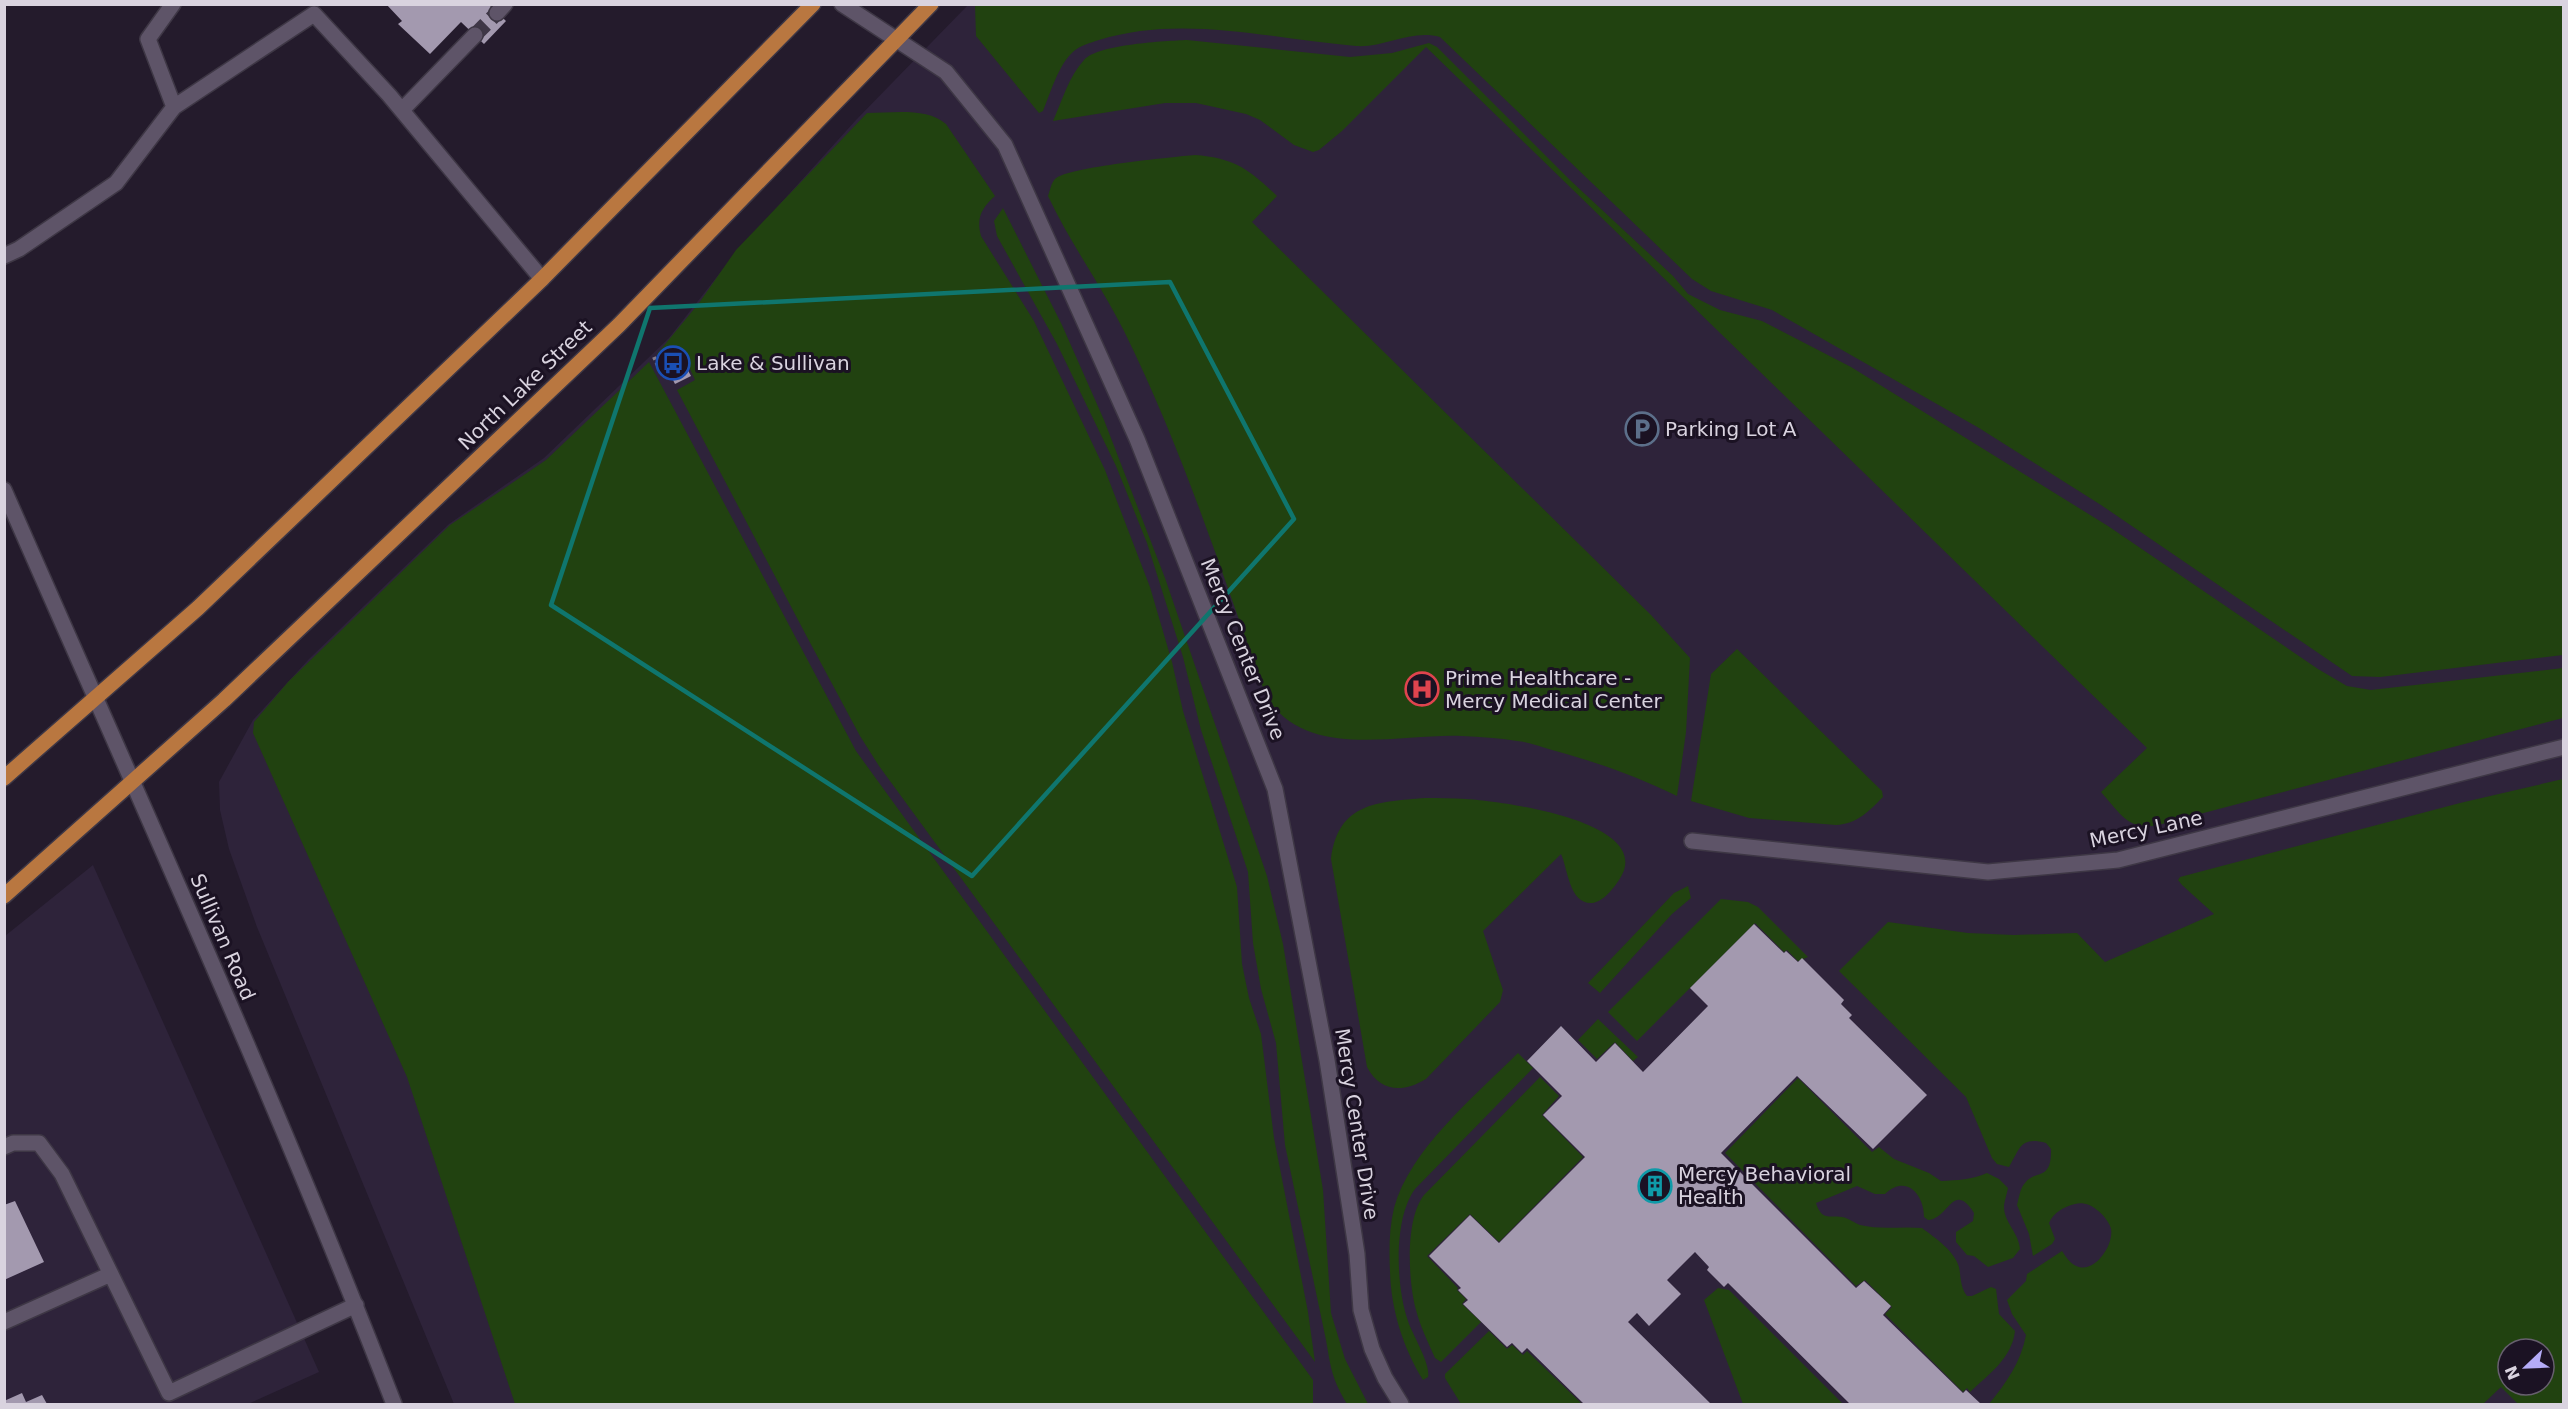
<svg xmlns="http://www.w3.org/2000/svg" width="2568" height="1409" viewBox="0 0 2568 1409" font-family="'DejaVu Sans',sans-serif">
<rect width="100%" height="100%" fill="#241b2c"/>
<!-- built -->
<path fill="#2e233a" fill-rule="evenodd" d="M968 5H2563V1404H454L257 927 229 849 220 810 219 782 253 720 309 659 449 524 544 458 669 338 734 255 856 120ZM2508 1349H2544V1385H2508Z
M93 865 319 1372 248 1404H5V936Z"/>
<!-- green -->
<path fill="#214210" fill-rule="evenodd" d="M975 5H2563V655L2380 677 2352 676 2101 505 1979 428 1772 310 1711 291 1692 279 1440 37C1411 29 1385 48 1356 46 1271 39 1182 14 1099 40 1090 43 1081 45 1074 51 1058 65 1051 92 1043 111L1039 113 976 36Z
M1187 40 1350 57 1392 53 1429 43 1437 47 1571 181 1673 276 1688 294 1720 310 1762 321 1851 367 2108 526 2318 669 2347 686 2371 690 2563 668V718L2158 825C2128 831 2120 813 2101 792L2147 748 1426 47 1342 131 1319 150 1313 152 1294 145 1260 120 1246 114 1196 103H1165L1053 121C1062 101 1069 76 1084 60 1098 44 1166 41 1187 40Z
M867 113C892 113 927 107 946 124L995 196C982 208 976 217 981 236L1034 321 1105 470 1150 587 1172 662 1183 711 1237 887 1242 964 1249 998 1261 1034 1274 1138 1308 1312 1315 1362 879 766 860 736 807 637 677 390 695 380 687 362 669 373 657 354 699 303 736 250Z
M1195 155C1234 158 1249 169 1277 196L1252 222 1651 615 1690 658 1686 732 1677 796C1636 776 1596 762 1552 750 1541 747 1529 742 1517 741 1499 738 1480 737 1462 736 1399 733 1306 762 1266 696 1222 573 1182 448 1124 331 1101 285 1070 243 1048 196 1050 191 1051 183 1055 179 1067 167 1173 157 1195 155Z
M1003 208 1062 325 1104 420 1165 578 1267 876 1283 944 1323 1190 1331 1313 1345 1359 1368 1404H1347C1332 1379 1331 1369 1326 1340L1285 1145 1276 1043 1261 989 1253 943 1248 872 1201 730 1183 657 1147 543 1116 466 1057 344 997 236 994 221Z
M649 362 856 751 1313 1380V1404H515L407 1077 253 733 254 722 288 682 450 525 546 460Z
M1737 649 1882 791 1883 797C1869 811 1857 824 1836 825L1749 818 1691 801 1711 674Z
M2563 779V1404H2518L2501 1387 2483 1404H1989C2006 1383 2021 1362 2026 1335L2012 1314 2007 1300 2026 1281 2027 1274 2062 1251C2066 1257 2071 1265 2079 1267 2096 1272 2114 1244 2111 1229 2110 1223 2102 1213 2097 1210 2091 1205 2083 1202 2075 1204 2065 1206 2053 1213 2049 1223L2055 1239 2052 1244 2033 1256 2029 1234 2017 1205C2019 1198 2020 1188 2025 1183 2035 1169 2052 1182 2051 1149L2046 1143C2020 1136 2020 1149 2009 1167L1997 1164 1992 1158 1966 1097 1839 971 1888 922 1968 933 2014 935 2077 933 2105 962 2214 914 2182 885 2178 880 2180 877 2460 803ZM2508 1349H2544V1385H2508Z
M1425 798C1439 798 1453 798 1466 799 1499 801 1659 821 1619 880 1613 889 1603 902 1592 903 1569 904 1568 869 1561 854L1483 931 1503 990 1500 1002 1426 1079C1403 1093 1380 1092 1367 1067L1331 859C1338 802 1378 802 1425 798Z
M1688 886 1691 898 1672 914 1600 993 1588 983 1674 893Z
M1721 899 1748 902 1758 907 1808 957 1798 961 1787 950 1784 952 1755 923 1637 1041 1608 1012Z
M1598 1019 1638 1057 1633 1061 1615 1042 1597 1059 1578 1040Z
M1518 1053 1533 1068 1415 1189C1393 1219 1396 1287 1408 1321 1412 1334 1431 1364 1428 1377L1423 1380C1403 1348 1391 1309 1390 1272 1389 1251 1389 1229 1394 1208 1410 1149 1476 1095 1518 1053Z
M1540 1077 1559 1096 1542 1115 1583 1157 1499 1242 1470 1214 1427 1256 1458 1288 1457 1290 1466 1299 1462 1304 1481 1322 1441 1362 1435 1358C1428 1342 1420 1326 1416 1310 1408 1281 1405 1219 1424 1195Z
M1798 1078 1872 1152 1879 1147 1894 1159 1929 1173 1941 1181C1957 1180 1972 1180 1987 1173L1999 1179 2008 1188C2007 1194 2004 1202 2004 1207 2004 1222 2019 1233 2020 1249L2013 1258 1988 1267 1974 1256 1967 1255 1956 1242V1232L1973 1221 1974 1213C1953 1180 1949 1219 1928 1220L1924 1217C1924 1194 1906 1174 1885 1194H1875L1857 1186 1816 1203C1822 1221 1828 1215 1842 1217 1849 1218 1854 1223 1860 1225 1881 1230 1901 1226 1922 1228 1935 1238 1954 1250 1959 1267 1961 1277 1960 1287 1967 1296H1972L1991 1287 1996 1289 1999 1314 2015 1331C2012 1358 1989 1374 1970 1392L1967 1388 1963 1392 1885 1314 1892 1307 1865 1280 1856 1286 1725 1153Z
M1718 1288 1729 1290 1843 1404H1743L1704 1300Z
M1489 1331 1507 1349 1512 1345 1523 1355 1527 1351 1582 1404H1461L1445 1378V1374Z"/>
<!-- building -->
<path fill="#a399af" d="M386 4H488L506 21 484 44 461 22 430 54 398 24 402 21Z
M685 365 691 376 675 384 670 374Z
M1754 924 1784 953 1786 951 1798 962 1802 958 1844 1000 1841 1004 1852 1015 1849 1018 1927 1095 1873 1149 1797 1076 1721 1153 1856 1288 1864 1281 1891 1306 1883 1315 1963 1393 1966 1390 1981 1404H1850L1728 1283 1724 1287 1707 1270 1709 1267 1695 1252 1667 1280 1681 1294 1649 1326 1637 1313 1628 1322 1711 1404H1584L1527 1348 1522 1353 1512 1343 1507 1347 1463 1304 1468 1300 1458 1290 1461 1288 1429 1256 1470 1215 1499 1243 1585 1157 1543 1115 1562 1096 1527 1061 1561 1026 1596 1062 1615 1043 1643 1072 1708 1006 1690 988Z
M15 1201 44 1262 4 1280V1205Z
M22 1393 26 1402 42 1395 47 1404H4V1401Z"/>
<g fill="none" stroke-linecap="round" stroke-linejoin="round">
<!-- minor-tunnel -->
<path stroke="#3f3747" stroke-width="15" stroke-dasharray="15 8" stroke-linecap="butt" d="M475 35 497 13"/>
<!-- minor casing -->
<g stroke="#3e3745" stroke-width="18">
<path id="minor" d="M842 4 946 72 1005 145 1137 439 1275 789 1327 1060 1357 1254 1361 1310 1372 1349 1385 1378 1401 1404
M497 13 505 4
M174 107 314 14 389 95 542 279
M402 110 475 35
M4 256 19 249 116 183 174 107 148 39 173 4
M4 490C137 794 275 1096 394 1404
M1692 841 1988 872 2118 860 2564 747
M4 1147 13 1143H39L62 1174 169 1393 356 1305
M4 1322 111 1274"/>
</g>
<!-- major casing -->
<g stroke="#3e3745" stroke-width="18">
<path id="major" d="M4 778 198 608 542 279 813 4
M4 896 224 700 619 325 931 4"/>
</g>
<!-- path -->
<path stroke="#817988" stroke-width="4" stroke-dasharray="3 3" stroke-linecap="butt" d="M654 357 659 368"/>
<!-- minor -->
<use href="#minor" stroke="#5e5468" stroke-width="15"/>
<!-- major -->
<use href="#major" stroke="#b97740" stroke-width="15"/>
</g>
<!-- marked area -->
<path fill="none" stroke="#0f766e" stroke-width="4.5" stroke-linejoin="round" d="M1170 282 1294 519 972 876 551 605 650 308Z"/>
<!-- icons -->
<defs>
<g id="bus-ring" transform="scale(1.725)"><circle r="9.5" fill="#1b1223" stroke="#1a4fb4" stroke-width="1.5"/><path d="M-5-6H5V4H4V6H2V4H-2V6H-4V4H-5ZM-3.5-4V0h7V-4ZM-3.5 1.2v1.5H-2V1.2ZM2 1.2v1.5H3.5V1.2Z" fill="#1a4fb4"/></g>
<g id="parking-ring" transform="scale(1.725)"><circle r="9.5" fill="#1b1223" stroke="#5c6f8a" stroke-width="1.5"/><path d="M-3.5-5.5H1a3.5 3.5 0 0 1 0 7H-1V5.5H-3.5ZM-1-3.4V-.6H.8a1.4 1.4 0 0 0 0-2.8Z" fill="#5c6f8a"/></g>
<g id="hospital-ring" transform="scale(1.725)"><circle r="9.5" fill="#1b1223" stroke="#e0444e" stroke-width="1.5"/><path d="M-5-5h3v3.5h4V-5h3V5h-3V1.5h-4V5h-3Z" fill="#e0444e"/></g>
<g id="building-ring" transform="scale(1.725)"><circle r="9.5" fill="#1b1223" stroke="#0f9aa8" stroke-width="1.5"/><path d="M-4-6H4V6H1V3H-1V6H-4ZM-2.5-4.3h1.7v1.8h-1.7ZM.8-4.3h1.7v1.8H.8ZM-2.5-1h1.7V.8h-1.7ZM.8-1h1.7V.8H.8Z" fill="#0f9aa8"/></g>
</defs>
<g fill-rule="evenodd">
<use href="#bus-ring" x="673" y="363"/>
<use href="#parking-ring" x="1642" y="429"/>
<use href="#hospital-ring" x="1422" y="689"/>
<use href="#building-ring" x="1655" y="1186"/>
</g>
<g text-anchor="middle" stroke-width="6" stroke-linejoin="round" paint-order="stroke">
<!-- poi labels -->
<g font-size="20" fill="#d9d3df" stroke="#1b1223" text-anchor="start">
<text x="696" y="370">Lake &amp; Sullivan</text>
<text x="1665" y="436">Parking Lot A</text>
<text x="1445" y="685">Prime Healthcare -<tspan x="1445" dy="23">Mercy Medical Center</tspan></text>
<text x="1678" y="1181">Mercy Behavioral<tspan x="1678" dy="23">Health</tspan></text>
</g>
<!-- street labels -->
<g font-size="20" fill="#d9d3df" stroke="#1b1223">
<text transform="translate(525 385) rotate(-44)" y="7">North Lake Street</text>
<text transform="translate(1243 649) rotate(68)" y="7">Mercy Center Drive</text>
<text transform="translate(2146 829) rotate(-12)" y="7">Mercy Lane</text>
<text transform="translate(223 937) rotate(67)" y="7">Sullivan Road</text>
<text transform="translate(1357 1124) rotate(81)" y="7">Mercy Center Drive</text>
</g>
</g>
<!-- border -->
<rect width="2568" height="1409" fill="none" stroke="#d9d3df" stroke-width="12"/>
<!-- north arrow -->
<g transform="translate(2526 1367) rotate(247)"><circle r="28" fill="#1b1223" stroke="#675f6e" stroke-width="1.5"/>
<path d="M0-4.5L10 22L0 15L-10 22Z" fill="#b5acf8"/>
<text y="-9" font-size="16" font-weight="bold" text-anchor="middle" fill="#d9d3df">N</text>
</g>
</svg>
